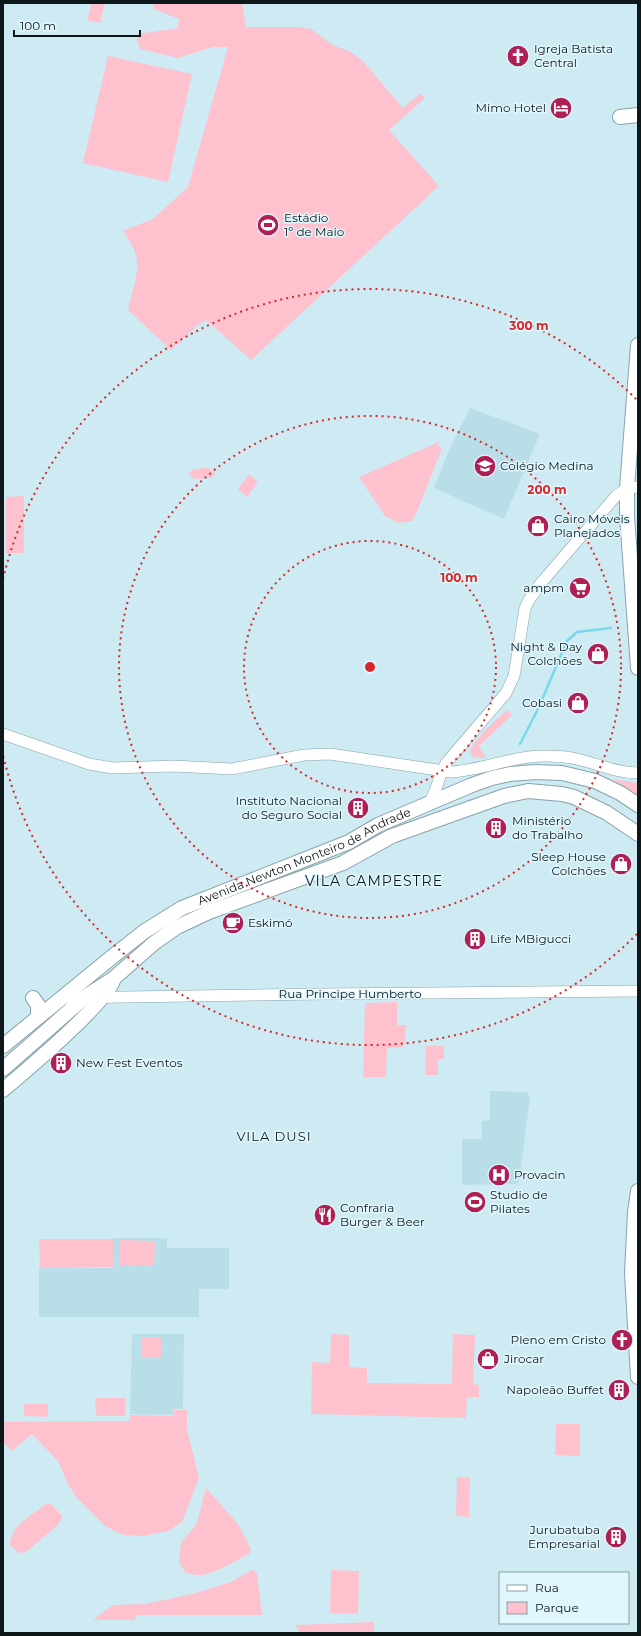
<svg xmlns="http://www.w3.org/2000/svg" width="641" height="1636" viewBox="0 0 641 1636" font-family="Montserrat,sans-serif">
<rect width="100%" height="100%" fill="#ceebf4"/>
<!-- built -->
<path fill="#b9dee8" d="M470 408 540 434 504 519 434 488 449 450Z
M490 1091 524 1092 528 1093 530 1097 519 1181 516 1184H511L462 1185V1139H482V1121L490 1120Z
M113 1238H167V1248H229V1289H199V1317H39V1268H113Z
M132 1334H184L183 1409H173V1415L130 1414Z"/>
<!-- green -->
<path fill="#fdc2ce" d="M92 3H105L100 23 87 20Z
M153 3H242L246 27H299L311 29 332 45 349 51 362 60 403 108 421 93 425 98 389 130 439 186 251 360 206 320 198 325 171 350 128 310C131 295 138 278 137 263 137 251 129 240 123 231L153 219 188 187 228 47H213L178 58 140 49 137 40 138 34 178 28 179 19 154 9Z
M108 56 192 74 168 182 83 163Z
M439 442 438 446 442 448 418 509 412 521 398 523 385 516 359 477Z
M209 468 215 474 212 478 195 479 188 474 194 469Z
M249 474 258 482 247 497 238 489Z
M24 496V553H6V497Z
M507 710 512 715 479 746 486 758 473 757 470 752 471 748 486 729Z
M612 779 638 783V795H637Z
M397 1002V1025H406L404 1047 387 1048 386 1077H363L365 1003Z
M426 1046H444V1059H438V1075H425Z
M39 1239H113V1267L40 1268Z
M120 1240 155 1241 154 1266 119 1265Z
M331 1334 349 1335V1367L367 1368V1383L452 1384 453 1334 475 1335 473 1384 479 1385V1397H467L466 1418 311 1414 312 1362 330 1363Z
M141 1337 162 1338V1358H141Z
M95 1398H126L125 1416H96Z
M24 1404H48V1417L24 1416Z
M174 1410H187V1429L199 1478 182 1522 168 1531 143 1536 123 1535 105 1526 76 1497 67 1482 58 1461 32 1434 12 1451 3 1442V1422L129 1421 130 1415 173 1416Z
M556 1424H580V1456L555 1455Z
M457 1477 470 1478 469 1517 456 1516Z
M206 1488 238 1524 251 1549 249 1554C235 1561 212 1576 197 1575 193 1575 188 1573 185 1572L179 1562 181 1543 197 1523Z
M46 1504H51L62 1516 59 1524 26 1552 19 1553 10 1545C10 1526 32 1515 46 1504Z
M252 1570 257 1573 262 1615H136L135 1620H93L113 1605 145 1604 192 1594 231 1582Z
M331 1570 359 1571 358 1614 330 1613Z
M374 1622V1633H299L296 1625Z"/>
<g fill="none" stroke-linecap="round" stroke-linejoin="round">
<!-- stream -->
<path stroke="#78d7f1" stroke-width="2.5" d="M520 744 538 709 567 641 577 632 611 628"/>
<!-- minor casing -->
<g stroke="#86a2aa" stroke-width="12">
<path id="minor" d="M3 734 89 764 113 768 173 766 232 769 304 755 330 754 451 772C484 770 514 755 548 756 559 756 570 757 581 760 600 765 618 773 638 773
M429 803C438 790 438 775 447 762L506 693 514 676 525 608 529 600 541 583 616 496 627 488 638 487
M61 998 322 994 638 991"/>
</g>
<!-- major casing -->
<g stroke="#86a2aa" stroke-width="16">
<g id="major">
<path d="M620 117 638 115"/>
<path d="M638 345 627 488V516L638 668"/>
<path d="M33 998 38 1005V1017"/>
<path id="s1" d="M3 1046 112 957 145 931 182 908 349 842 378 825 472 785 492 778 510 774 535 772 562 773 595 781 620 793 638 805"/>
<path d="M3 1069 85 997 113 979 154 943 177 927 209 912 343 863 392 836 504 796 528 791 562 794 574 797 607 813 638 834"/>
<path d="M3 1090C22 1074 111 999 113 980"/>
<path d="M638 1191 635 1212 632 1273 638 1377"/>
</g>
</g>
<!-- minor -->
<use href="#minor" stroke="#fff" stroke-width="11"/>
<!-- major -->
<use href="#major" stroke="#fff" stroke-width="14"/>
</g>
<!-- distance rings -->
<g fill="none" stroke="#d62828" stroke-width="2" stroke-dasharray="2 4">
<circle cx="370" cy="667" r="126"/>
<circle cx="370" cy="667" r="251"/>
<path d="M637 934A377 377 0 0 1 3 755M3 579A377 377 0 0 1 637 400"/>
</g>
<!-- icons -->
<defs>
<g id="church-disc" transform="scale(1.15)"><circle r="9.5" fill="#ae1f56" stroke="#e0f7fe"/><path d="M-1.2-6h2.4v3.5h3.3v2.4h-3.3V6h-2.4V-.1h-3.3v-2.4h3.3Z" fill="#fff"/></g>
<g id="hotel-disc" transform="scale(1.15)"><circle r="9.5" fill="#ae1f56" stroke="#e0f7fe"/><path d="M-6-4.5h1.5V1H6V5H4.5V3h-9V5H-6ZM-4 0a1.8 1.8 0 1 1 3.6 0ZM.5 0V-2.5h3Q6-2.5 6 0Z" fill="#fff"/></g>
<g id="stadium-disc" transform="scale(1.15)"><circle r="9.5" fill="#ae1f56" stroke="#e0f7fe"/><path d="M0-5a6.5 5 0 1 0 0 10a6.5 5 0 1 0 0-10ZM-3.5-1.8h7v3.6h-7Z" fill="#fff"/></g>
<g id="school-disc" transform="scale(1.15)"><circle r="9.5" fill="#ae1f56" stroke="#e0f7fe"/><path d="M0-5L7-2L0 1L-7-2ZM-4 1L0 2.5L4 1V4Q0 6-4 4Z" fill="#fff"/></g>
<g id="shop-disc" transform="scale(1.15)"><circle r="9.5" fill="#ae1f56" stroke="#e0f7fe"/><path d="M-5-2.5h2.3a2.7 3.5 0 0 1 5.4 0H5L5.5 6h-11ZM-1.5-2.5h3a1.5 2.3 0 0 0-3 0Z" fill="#fff"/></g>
<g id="supermarket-disc" transform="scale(1.15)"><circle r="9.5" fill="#ae1f56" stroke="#e0f7fe"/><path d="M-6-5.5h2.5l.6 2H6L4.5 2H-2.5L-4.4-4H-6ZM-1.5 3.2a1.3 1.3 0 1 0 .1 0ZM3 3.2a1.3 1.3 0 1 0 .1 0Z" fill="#fff"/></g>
<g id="building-disc" transform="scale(1.15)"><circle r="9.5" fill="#ae1f56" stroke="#e0f7fe"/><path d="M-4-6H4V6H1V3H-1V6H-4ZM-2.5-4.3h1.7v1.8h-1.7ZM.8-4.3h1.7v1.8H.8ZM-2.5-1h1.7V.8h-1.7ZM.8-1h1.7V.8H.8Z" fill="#fff"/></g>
<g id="cafe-disc" transform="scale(1.15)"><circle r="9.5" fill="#ae1f56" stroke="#e0f7fe"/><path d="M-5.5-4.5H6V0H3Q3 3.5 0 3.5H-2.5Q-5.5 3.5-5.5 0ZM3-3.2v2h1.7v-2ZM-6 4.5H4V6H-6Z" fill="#fff"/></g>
<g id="hospital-disc" transform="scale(1.15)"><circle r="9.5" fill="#ae1f56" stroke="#e0f7fe"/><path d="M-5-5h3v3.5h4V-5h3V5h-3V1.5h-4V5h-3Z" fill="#fff"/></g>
<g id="restaurant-disc" transform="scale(1.15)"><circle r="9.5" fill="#ae1f56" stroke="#e0f7fe"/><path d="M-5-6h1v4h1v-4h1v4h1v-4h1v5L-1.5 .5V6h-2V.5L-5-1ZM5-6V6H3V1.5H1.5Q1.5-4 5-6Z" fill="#fff"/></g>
</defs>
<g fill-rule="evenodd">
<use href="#church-disc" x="518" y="56"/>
<use href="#hotel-disc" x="561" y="108"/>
<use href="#stadium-disc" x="268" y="225"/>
<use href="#school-disc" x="485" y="466"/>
<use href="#shop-disc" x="538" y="526"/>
<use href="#supermarket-disc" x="580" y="588"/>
<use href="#shop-disc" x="598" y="654"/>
<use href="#shop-disc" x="578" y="703"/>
<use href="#building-disc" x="358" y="808"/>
<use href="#building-disc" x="496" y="828"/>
<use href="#shop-disc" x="621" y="864"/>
<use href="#cafe-disc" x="233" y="923"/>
<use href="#building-disc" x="475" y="939"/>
<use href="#building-disc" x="61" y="1063"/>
<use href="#hospital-disc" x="499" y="1175"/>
<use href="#stadium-disc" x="475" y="1202"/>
<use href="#restaurant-disc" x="325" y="1215"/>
<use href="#church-disc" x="622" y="1340"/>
<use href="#shop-disc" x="488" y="1359"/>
<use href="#building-disc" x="619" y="1390"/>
<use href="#building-disc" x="616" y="1537"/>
</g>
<g text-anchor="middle" stroke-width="3" stroke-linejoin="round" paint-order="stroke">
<!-- poi labels -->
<g font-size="12" fill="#0e181b" stroke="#e0f7fe" text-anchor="start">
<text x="534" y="53">Igreja Batista<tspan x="534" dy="14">Central</tspan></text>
<text x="546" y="112" text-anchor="end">Mimo Hotel</text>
<text x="284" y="222">Estádio<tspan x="284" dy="14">1º de Maio</tspan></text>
<text x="500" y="470">Colégio Medina</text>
<text x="554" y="523">Cairo Móveis<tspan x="554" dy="14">Planejados</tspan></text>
<text x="564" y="592" text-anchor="end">ampm</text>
<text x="582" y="651" text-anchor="end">Night &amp; Day<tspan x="582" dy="14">Colchões</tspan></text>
<text x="562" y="707" text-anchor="end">Cobasi</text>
<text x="342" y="805" text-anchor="end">Instituto Nacional<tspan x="342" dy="14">do Seguro Social</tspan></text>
<text x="512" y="825">Ministério<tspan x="512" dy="14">do Trabalho</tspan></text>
<text x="606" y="861" text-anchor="end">Sleep House<tspan x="606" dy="14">Colchões</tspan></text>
<text x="248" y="927">Eskimó</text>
<text x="490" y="943">Life MBigucci</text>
<text x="76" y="1067">New Fest Eventos</text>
<text x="514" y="1179">Provacin</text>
<text x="490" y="1199">Studio de<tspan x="490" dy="14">Pilates</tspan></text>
<text x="340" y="1212">Confraria<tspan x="340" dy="14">Burger &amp; Beer</tspan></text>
<text x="606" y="1344" text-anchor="end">Pleno em Cristo</text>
<text x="504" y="1363">Jirocar</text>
<text x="604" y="1394" text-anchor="end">Napoleão Buffet</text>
<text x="600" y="1534" text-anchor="end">Jurubatuba<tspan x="600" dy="14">Empresarial</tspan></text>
</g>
<!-- street labels -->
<g font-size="12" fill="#0e181b" stroke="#e0f7fe">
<text dy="4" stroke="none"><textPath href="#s1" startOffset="359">Avenida Newton Monteiro de Andrade</textPath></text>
<text x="350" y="998">Rua Principe Humberto</text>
</g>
<!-- neighbourhood labels -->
<g font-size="13" letter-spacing="1" fill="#0e181b" stroke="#e0f7fe">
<text x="274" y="1141">VILA DUSI</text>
</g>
<!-- quarter labels -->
<g font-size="14" letter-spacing="1" fill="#0e181b" stroke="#e0f7fe">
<text x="374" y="886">VILA CAMPESTRE</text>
</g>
</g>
<circle cx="370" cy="667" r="6" fill="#d62828" stroke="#e0f7fe" stroke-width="2"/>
<g font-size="12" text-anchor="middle" font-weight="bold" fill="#d62828" stroke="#e0f7fe" stroke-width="3" stroke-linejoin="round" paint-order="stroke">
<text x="529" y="330">300 m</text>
<text x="547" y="494">200 m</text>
<text x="459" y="582">100 m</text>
</g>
<!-- border -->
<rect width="641" height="1636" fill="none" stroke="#0e181b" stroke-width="8"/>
<!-- legend -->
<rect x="499" y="1572" width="130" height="52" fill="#e0f7fe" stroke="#8c9ea3"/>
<rect x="507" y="1585" width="20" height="6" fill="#ffffff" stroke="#8c9ea3"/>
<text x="535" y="1592" font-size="12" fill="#0e181b">Rua</text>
<rect x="507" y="1602" width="20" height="12" fill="#fdc2ce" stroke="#8c9ea3"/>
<text x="535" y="1612" font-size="12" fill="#0e181b">Parque</text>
<!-- scale -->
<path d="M14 30v6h126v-6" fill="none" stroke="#0e181b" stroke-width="2"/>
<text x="20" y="30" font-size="12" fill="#0e181b" stroke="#e0f7fe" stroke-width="3" paint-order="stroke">100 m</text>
</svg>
